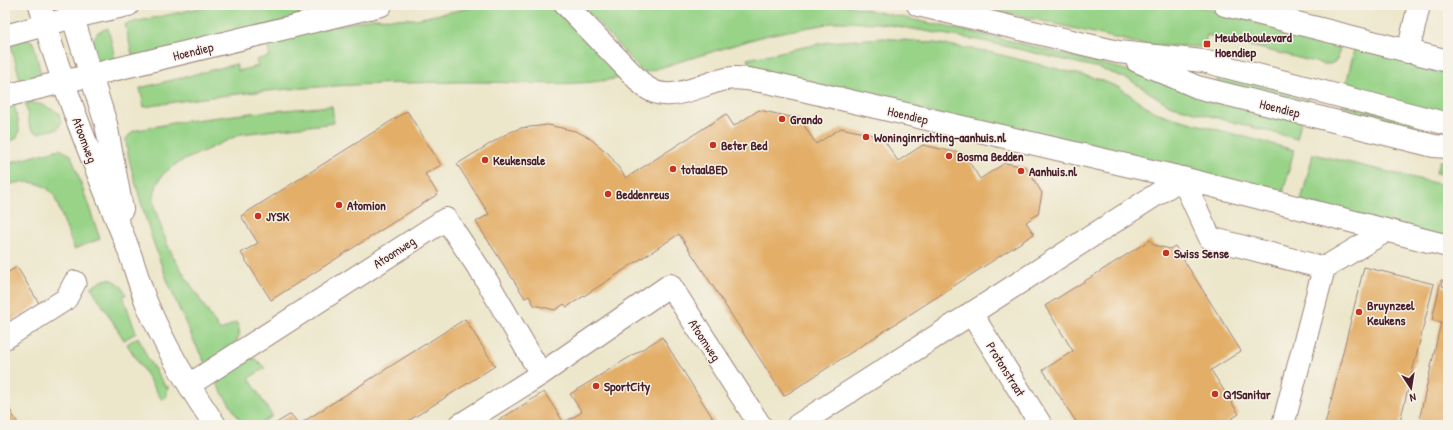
<svg xmlns="http://www.w3.org/2000/svg" width="1453" height="430" viewBox="0 0 1453 430" font-family="'Patrick Hand',sans-serif">
<rect width="100%" height="100%" fill="#f7f3e8"/>
<filter id="ink" filterUnits="userSpaceOnUse"><feTurbulence type="fractalNoise" baseFrequency=".025" numOctaves="2"/><feDisplacementMap in="SourceGraphic" scale="8" xChannelSelector="R" yChannelSelector="G"/><feConvolveMatrix kernelMatrix="1 2 1 2 8 2 1 2 1" color-interpolation-filters="sRGB"/></filter>
<filter id="wash" filterUnits="userSpaceOnUse"><feTurbulence type="fractalNoise" baseFrequency=".012" numOctaves="4" result="noise"/><feDisplacementMap in="SourceGraphic" scale="16" xChannelSelector="R" yChannelSelector="G"/><feGaussianBlur stdDeviation="0.9" result="paint"/><feColorMatrix in="noise" values="0 0 0 0 0 0 0 0 0 0 0 0 0 0 0 0 0 1.4 0 .05"/><feComposite in="paint" operator="in"/></filter>
<g filter="url(#wash)">
<rect width="100%" height="100%" fill="#ece6ca"/>
<!-- green -->
<path fill="#98d388" stroke="#71795a" d="M214 5H350L133 58 125 24Z
M484 5H543L554 9 624 77C570 89 516 81 461 82 355 83 248 89 144 107L140 88 236 64 238 71 258 66 256 60 270 56 267 46 289 36 373 18 416 19Z
M578 5H846L1003 39 1122 69 1188 92 1301 121 1297 139 1169 105 1130 80 1099 68 983 41 878 23 837 22 767 35 643 73 591 15Z
M974 5H1193L1341 43 1337 60 1331 64H1323L1207 35 1204 47 1145 45Z
M108 28 116 62 98 65 90 45 98 32Z
M883 38 934 43 985 51 1098 79 1120 88 1153 111 1170 117 1294 150 1282 197 752 70 747 59 828 42Z
M28 39 33 42 41 74 39 76 21 83 10 42Z
M1355 45 1448 68V116L1345 90Z
M1219 73 1309 95 1306 108 1216 86Z
M25 101 43 105 59 113 61 122 58 129 38 133 33 131 30 127Z
M1343 103 1421 122 1418 135 1340 116Z
M14 104C16 115 23 130 16 139L5 142V106Z
M332 106 334 123 241 134 176 164 162 175 157 184 154 196 155 209 167 244 175 260 220 331 236 322C249 343 221 353 205 363 177 309 155 254 139 195 134 177 127 157 126 139L133 131 178 122 251 113Z
M60 149 71 155 100 239 74 249 54 195C41 179 24 181 5 185V164Z
M1313 154 1448 186V239L1301 201Z
M1439 161H1448V175L1436 173Z
M109 279C118 281 122 286 126 295L123 296 136 333 124 340 91 287 104 280Z
M138 337 148 359 166 387 168 386 167 395 162 400 127 344Z
M250 358 256 359 265 368 249 378 272 416 261 423V425H243L214 380Z"/>
<g id="blocks">
<!-- building -->
<path fill="#e3ae68" d="M1366 5H1383L1382 9Z
M759 110 800 119 816 144 841 128 882 137 898 161 923 145 964 154 980 179 1005 163 1026 167 1042 193 1038 214 1026 222 1034 234 784 396 679 234 567 307 564 304 555 310 534 305 529 296 525 298 476 222 489 214 457 164 508 133 521 128 548 125 575 131 588 137 609 154 626 178 726 114 734 126Z
M407 111 441 165 425 174 438 194 271 300 241 253 258 243 241 216Z
M1150 240 1154 245 1170 249 1175 246 1241 351 1211 370 1239 414 1222 425H1078L1043 370 1073 351 1045 306Z
M17 267 39 303 5 325V274Z
M1364 267 1434 284 1399 425H1325Z
M1441 280H1443L1442 286 1448 288V425H1418L1441 322 1432 320Z
M465 319 495 366 402 425H273L291 414 298 425Z
M662 337 717 425H491L544 392 564 423 582 412 570 394Z
M5 402 19 425H5Z"/>
</g>
</g>
<g filter="url(#ink)">
<use href="#blocks" fill-opacity="0" stroke="#9b827a" stroke-width="1"/>
<g fill="none" stroke-linecap="round" stroke-linejoin="round">
<!-- minor casing -->
<g stroke="#9b827a" stroke-width="24">
<path id="minor" d="M40 5C61 85 93 161 124 238 133 259 138 282 147 304 165 347 189 387 215 425
M69 5 106 124 122 209
M1225 5 1448 61
M1408 52 1419 5
M639 81C665 109 695 85 726 79 741 76 757 81 772 83L1182 178 1448 246
M1182 178 1210 238 1324 268
M971 313 1041 425
M5 338 66 299 75 282
M189 385 446 219 484 276 541 374
M460 425 541 374 670 285 760 425
M798 425 1182 178
M1283 425 1324 268 1386 231"/>
</g>
<!-- major casing -->
<g stroke="#9b827a" stroke-width="24">
<path id="major" d="M566 5 639 81
M918 5 1118 52 1203 61 1448 124
M5 36 74 17 128 5
M1137 61 1197 87 1434 146 1448 147
M5 96 381 5"/>
</g>
<!-- minor -->
<use href="#minor" stroke="#fff" stroke-width="22"/>
<!-- major -->
<use href="#major" stroke="#fff" stroke-width="22"/>
</g>
</g>
<!-- markers -->
<g fill="#c8321e" stroke="#f7f3e8" stroke-width="1.5">
<rect x="1203" y="40" width="8" height="8" rx="2"/>
<circle cx="782" cy="119" r="4"/>
<circle cx="866" cy="137" r="4"/>
<circle cx="713" cy="145" r="4"/>
<circle cx="949" cy="156" r="4"/>
<circle cx="485" cy="160" r="4"/>
<circle cx="673" cy="169" r="4"/>
<circle cx="1021" cy="171" r="4"/>
<circle cx="608" cy="194" r="4"/>
<circle cx="339" cy="205" r="4"/>
<circle cx="258" cy="216" r="4"/>
<circle cx="1166" cy="253" r="4"/>
<circle cx="1359" cy="312" r="4"/>
<circle cx="596" cy="386" r="4"/>
<circle cx="1215" cy="394" r="4"/>
</g>
<g text-anchor="middle" stroke-width="3" stroke-linejoin="round" paint-order="stroke">
<!-- poi labels -->
<g font-size="13" font-weight="bold" fill="#4a1f2b" stroke="#f7f3e8" text-anchor="start">
<text x="1215" y="42">Meubelboulevard<tspan x="1215" dy="15">Hoendiep</tspan></text>
<text x="790" y="124">Grando</text>
<text x="874" y="142">Woninginrichting-aanhuis.nl</text>
<text x="721" y="150">Beter Bed</text>
<text x="957" y="161">Bosma Bedden</text>
<text x="493" y="165">Keukensale</text>
<text x="681" y="174">totaalBED</text>
<text x="1029" y="176">Aanhuis.nl</text>
<text x="616" y="199">Beddenreus</text>
<text x="347" y="210">Atomion</text>
<text x="266" y="221">JYSK</text>
<text x="1174" y="258">Swiss Sense</text>
<text x="1367" y="310">Bruynzeel<tspan x="1367" dy="15">Keukens</tspan></text>
<text x="604" y="391">SportCity</text>
<text x="1223" y="399">Q1Sanitar</text>
</g>
<!-- street labels -->
<g font-size="13" fill="#4a1f2b" stroke="#f7f3e8">
<text transform="translate(193 51) rotate(-14)" y="5">Hoendiep</text>
<text transform="translate(1280 108) rotate(14)" y="5">Hoendiep</text>
<text transform="translate(908 115) rotate(13)" y="5">Hoendiep</text>
<text transform="translate(85 140) rotate(69)" y="5">Atoomweg</text>
<text transform="translate(394 252) rotate(-33)" y="5">Atoomweg</text>
<text transform="translate(705 340) rotate(57)" y="5">Atoomweg</text>
<text transform="translate(1006 369) rotate(58)" y="5">Protonstraat</text>
</g>
</g>
<!-- margin -->
<rect width="1453" height="430" fill="none" stroke="#f7f3e8" stroke-width="20"/>
<!-- north arrow -->
<g transform="translate(1411 388) rotate(168)" stroke="#f7f3e8" stroke-width="3" paint-order="stroke">
<path d="M0-3L7 15L0 10L-7 15Z" fill="#4a1f2b"/>
<text y="-6" font-size="11" font-weight="bold" text-anchor="middle" fill="#4a1f2b">N</text>
</g>
</svg>
